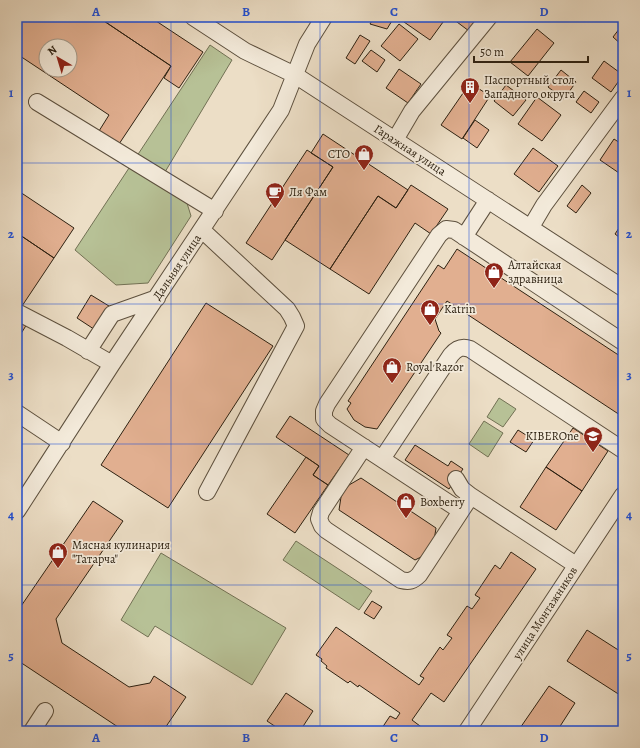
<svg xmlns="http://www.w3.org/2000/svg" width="640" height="748" viewBox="0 0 640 748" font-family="Alegreya,serif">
<rect width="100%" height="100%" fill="#ecdec6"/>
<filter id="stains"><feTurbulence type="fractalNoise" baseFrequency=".005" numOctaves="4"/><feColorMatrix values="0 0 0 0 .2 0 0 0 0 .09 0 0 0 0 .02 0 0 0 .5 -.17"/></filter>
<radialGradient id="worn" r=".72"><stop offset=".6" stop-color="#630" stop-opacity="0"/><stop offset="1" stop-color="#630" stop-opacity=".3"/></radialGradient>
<!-- green -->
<path fill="#b7c196" stroke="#727154" d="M210 45 232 60 159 182 186 200 191 216 148 283 116 285 75 250Z
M499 398 516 409 503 427 487 417Z
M484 421 503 433 488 457 469 444Z
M296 541 372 591 359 610 283 560Z
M161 553 286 628 252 685 155 626 148 637 121 620Z"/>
<!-- building -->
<path fill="#e1af90" stroke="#2d2111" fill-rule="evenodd" d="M17 17H98L171 66 119 144 99 131 109 115 20 56 17 61ZM46 46H70V70H46Z
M98 17H150L203 52 179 88 164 78 171 66Z
M374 17H391L393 19 387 29 370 24Z
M408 17H444L446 18 430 40 404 22Z
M454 17H479L469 31 453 19Z
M399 24 418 39 400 61 381 46Z
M623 24V46L613 37Z
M537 29 554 43 528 76 510 62Z
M360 35 370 41 355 64 346 58Z
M371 50 385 60 377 72 362 61Z
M604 61 623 75 611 92 592 78Z
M399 69 421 84 408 103 386 88Z
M561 70 576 82 564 99 548 87Z
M470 83 490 96 462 139 441 125Z
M506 85 526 100 513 116 494 101Z
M584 91 599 102 591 113 576 102Z
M537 97 561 115 542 141 518 124Z
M475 120 489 130 477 148 463 138Z
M323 134 408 190 396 208 378 196 330 269 285 240 333 167 311 153Z
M614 139 623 145 622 175 600 160Z
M533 148 558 166 539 192 514 174Z
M307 150 333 167 272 260 246 243Z
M411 185 448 209 431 234 415 223 369 294 330 269 378 196 396 208Z
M582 185 591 193 576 213 567 206Z
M17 190 74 228 54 258 17 233Z
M623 222V240L615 234Z
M17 233 54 258 20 309 17 308Z
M457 249 623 358V417L447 301 435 319 439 331 441 333 377 429 365 427 354 420 347 409 351 403 348 401 438 265 444 269Z
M91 295 122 314 106 337 77 318Z
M206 303 273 346 168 508 101 465Z
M17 318 27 324 17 340Z
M290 416 349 455 328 485 313 475 319 466 276 437Z
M573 428 608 451 582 491 546 467Z
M518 430 534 440 526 452 510 442Z
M415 445 448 466 451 461 463 469 449 489 405 460Z
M306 457 319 466 313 475 328 485 295 533 267 514Z
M546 467 582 491 556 530 520 507Z
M361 478 436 528 434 541 426 552 421 557 415 560 339 510 341 497 344 491 349 485Z
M93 501 123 521 56 619 62 643 129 687 150 683 154 676 186 697 163 731H124L17 660V612Z
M511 552 536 569 444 702 431 693 412 720 424 729 423 731H380L390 716 396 719 400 713 359 685 358 687 350 681 348 683 326 668 327 666 321 661 322 659 316 655 336 627 419 685 424 678 420 676 440 647 443 650 452 638 447 635 467 606 472 609 480 598 475 595 495 565 500 569Z
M372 601 382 607 374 619 364 613Z
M587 630 623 653V697L567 661Z
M549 686 575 703 557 731H518Z
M286 693 313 711 300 731H282L267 721Z"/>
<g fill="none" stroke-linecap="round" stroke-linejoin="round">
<!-- minor casing -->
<g stroke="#5d503e" stroke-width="18">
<path id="minor" d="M193 17 245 51 295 75 623 288
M37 102 215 211
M395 140 412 111 489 17
M531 227 544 205 623 98
M202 230 287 309 292 317 296 326 207 492
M464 237 488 200
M17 312 67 338 112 364
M88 351 112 314 157 298
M17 413 62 443
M364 447 321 512 319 519 322 526 326 530 401 580C409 582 413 581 419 575L461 511
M382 459 451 355C457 348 462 346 470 349L623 450
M456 479 462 489 471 496
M17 511 112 364 281 110 307 44 324 17
M576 565 471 496 461 511 330 425 324 419V411L327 404 439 235 446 229 454 230 623 342
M32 731 45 711
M467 731 623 495"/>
</g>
<!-- minor -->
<use href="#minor" stroke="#f3eada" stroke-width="16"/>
</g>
<!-- grid -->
<path fill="none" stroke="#1d4ed8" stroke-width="1" stroke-opacity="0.55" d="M171 17V731M320 17V731M469 17V731M17 163H623M17 304H623M17 444H623M17 585H623"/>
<!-- icons -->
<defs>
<g id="building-pin" transform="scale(1)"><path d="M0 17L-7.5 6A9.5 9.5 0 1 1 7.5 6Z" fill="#8f2418" stroke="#f3eada"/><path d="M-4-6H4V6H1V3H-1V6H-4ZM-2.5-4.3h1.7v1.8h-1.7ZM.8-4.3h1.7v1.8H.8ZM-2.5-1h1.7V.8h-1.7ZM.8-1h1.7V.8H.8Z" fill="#fff"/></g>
<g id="shop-pin" transform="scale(1)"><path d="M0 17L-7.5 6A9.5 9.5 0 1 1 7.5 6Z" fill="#8f2418" stroke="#f3eada"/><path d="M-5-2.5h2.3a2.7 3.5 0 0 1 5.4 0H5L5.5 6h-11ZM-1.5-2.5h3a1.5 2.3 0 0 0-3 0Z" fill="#fff"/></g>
<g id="cafe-pin" transform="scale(1)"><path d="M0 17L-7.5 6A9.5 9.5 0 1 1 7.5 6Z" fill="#8f2418" stroke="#f3eada"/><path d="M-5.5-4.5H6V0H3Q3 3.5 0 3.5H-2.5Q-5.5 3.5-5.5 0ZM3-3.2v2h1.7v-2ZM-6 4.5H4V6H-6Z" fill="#fff"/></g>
<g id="school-pin" transform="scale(1)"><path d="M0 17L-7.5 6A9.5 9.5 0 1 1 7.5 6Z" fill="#8f2418" stroke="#f3eada"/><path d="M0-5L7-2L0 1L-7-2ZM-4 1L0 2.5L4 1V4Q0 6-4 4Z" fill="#fff"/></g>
</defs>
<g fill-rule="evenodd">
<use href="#building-pin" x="470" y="87"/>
<use href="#shop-pin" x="364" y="154"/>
<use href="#cafe-pin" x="275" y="192"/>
<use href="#shop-pin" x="494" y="272"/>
<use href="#shop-pin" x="430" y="309"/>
<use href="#shop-pin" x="392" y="367"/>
<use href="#school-pin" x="593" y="436"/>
<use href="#shop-pin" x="406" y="502"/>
<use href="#shop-pin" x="58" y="552"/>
</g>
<g text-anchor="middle" stroke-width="3.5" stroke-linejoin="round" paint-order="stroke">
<!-- poi labels -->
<g font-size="12" fill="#2d2111" stroke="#f3eada" text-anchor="start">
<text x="484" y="84">Паспортный стол<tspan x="484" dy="14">Западного округа</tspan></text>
<text x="350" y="158" text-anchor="end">СТО</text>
<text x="289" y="196">Ля Фам</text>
<text x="508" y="269">Алтайская<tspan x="508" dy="14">здравница</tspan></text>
<text x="444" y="313">Katrin</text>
<text x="406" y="371">Royal Razor</text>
<text x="579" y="440" text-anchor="end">KIBEROne</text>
<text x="420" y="506">Boxberry</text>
<text x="72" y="549">Мясная кулинария<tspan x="72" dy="14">"Татарча"</tspan></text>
</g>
<!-- street labels -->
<g font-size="12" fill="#2d2111" stroke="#f3eada">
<text transform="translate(410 150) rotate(33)" y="4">Гаражная улица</text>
<text transform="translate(177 267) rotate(-56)" y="4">Дальняя улица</text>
<text transform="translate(545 613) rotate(-57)" y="4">улица Монтажников</text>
</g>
</g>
<!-- margin -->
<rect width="640" height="748" fill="none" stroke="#ecdec6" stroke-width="44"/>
<!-- north arrow -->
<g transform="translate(58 58) rotate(322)"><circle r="19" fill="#f3eada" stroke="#a49a8a"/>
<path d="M0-3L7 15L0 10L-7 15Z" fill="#8f2418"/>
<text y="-6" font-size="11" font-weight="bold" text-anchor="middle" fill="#2d2111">N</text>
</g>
<!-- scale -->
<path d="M474 56v6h114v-6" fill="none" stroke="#2d2111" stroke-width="2"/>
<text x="480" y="56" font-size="12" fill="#2d2111" stroke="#f3eada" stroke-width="3" paint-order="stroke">50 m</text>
<rect x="22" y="22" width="596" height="704" fill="none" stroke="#1d4ed8" stroke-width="1.5"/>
<g font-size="13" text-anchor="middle" font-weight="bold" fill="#1d4ed8">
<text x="96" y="16">A</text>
<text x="246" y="16">B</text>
<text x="394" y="16">C</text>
<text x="544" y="16">D</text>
<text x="11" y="97">1</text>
<text x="629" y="97">1</text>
<text x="11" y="238">2</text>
<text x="629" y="238">2</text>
<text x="11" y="379">3</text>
<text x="629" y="379">3</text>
<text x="11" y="519">4</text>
<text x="629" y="519">4</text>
<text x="11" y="660">5</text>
<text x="629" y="660">5</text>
<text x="96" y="742">A</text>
<text x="246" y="742">B</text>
<text x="394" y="742">C</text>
<text x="544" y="742">D</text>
</g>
<rect width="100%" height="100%" filter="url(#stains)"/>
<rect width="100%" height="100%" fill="url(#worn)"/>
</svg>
